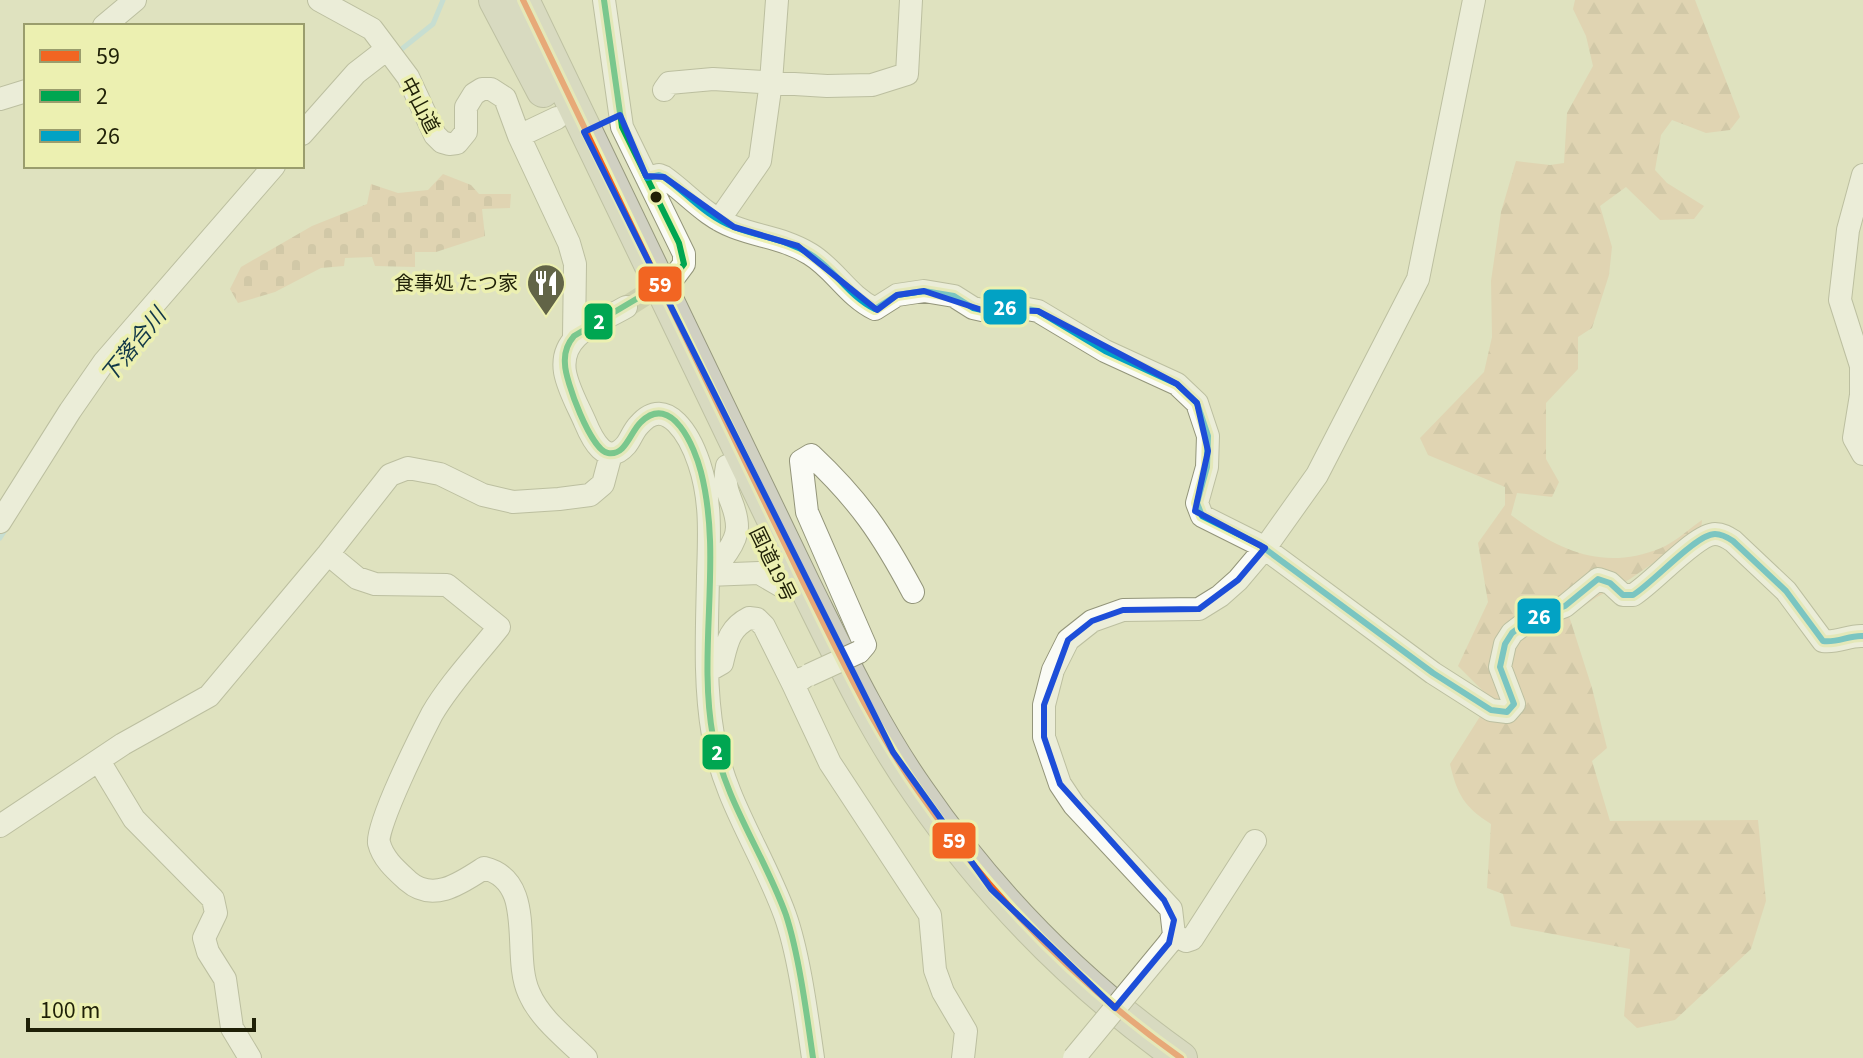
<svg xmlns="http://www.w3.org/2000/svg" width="1863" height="1058" viewBox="0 0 1863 1058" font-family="'Source Sans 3','Noto Sans JP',sans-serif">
<defs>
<pattern id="forest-firs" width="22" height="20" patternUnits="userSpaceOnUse" patternTransform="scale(2)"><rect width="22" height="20" fill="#e2c4a2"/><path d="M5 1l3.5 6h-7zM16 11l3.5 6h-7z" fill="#c1a88a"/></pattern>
<pattern id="cemetery-stones" width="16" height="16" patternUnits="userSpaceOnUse" patternTransform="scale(2)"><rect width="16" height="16" fill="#e2c4a2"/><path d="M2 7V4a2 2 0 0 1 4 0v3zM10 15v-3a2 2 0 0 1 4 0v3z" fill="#c1a88a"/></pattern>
</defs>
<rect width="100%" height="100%" fill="#dfe2bf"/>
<!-- forest -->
<path fill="url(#forest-firs)" d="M1575 0H1695L1740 117 1730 130 1706 133 1672 120 1661 135 1655 170 1667 183 1704 206 1694 219 1660 220 1626 187 1600 206 1612 247 1609 275 1592 328 1578 337V369L1546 403V459L1559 482 1552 497 1517 493 1511 515C1558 550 1602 572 1661 548 1675 542 1689 529 1702 520L1701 530 1630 579 1597 597 1569 616 1592 688 1607 748 1592 761 1610 821 1758 820 1766 901 1751 949 1675 1020 1637 1028 1624 1016 1630 949 1511 926 1503 894 1487 888 1491 824C1464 807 1457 794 1450 764L1491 699 1458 666 1488 602 1478 543 1505 505V487L1428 455 1420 438 1484 372 1492 337 1491 281 1501 212 1516 161 1550 165 1564 163 1567 113 1593 66 1586 36 1573 9Z"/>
<!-- cemetery -->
<path fill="url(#cemetery-stones)" d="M443 174 471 185 479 194H511L510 208 482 209 485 236 436 252H415V267L375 266 372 257 345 258 344 266 321 268 275 292 238 303 230 289 241 267 312 226 367 204 371 184 398 193 428 190Z"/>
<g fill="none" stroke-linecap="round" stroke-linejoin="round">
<!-- stream -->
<path stroke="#abd9e6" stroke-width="5" d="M398 52 433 24 443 0
M0 538 7 527"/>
<!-- minor-tunnel -->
<path stroke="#b9bb9a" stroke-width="22" stroke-dasharray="22 11" stroke-linecap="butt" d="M626 307 670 279"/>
<!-- minor casing -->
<g stroke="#93957a" stroke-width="24">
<path id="minor" d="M319 0 372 29 408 77 435 135 442 142 449 144 457 143 466 132V107L474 94 482 89H491L505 98 519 136 569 243 575 264 574 336
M604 0 622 127 684 254V264L675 276
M104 26 135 0
M664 90 669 83 713 79 827 86 872 85 907 74 911 0
M0 99 26 91
M302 134 356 73 387 49
M519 136 557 118
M1863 175 1848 230 1840 300 1861 366V395L1854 438 1863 454
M647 178 659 175 664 177C688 194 705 216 734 227 760 237 786 239 810 254 835 269 848 296 875 309L897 295 924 291 954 296 973 308 982 310 1012 306 1038 311 1105 351 1177 384 1197 403 1208 436 1207 467 1197 503 1202 516 1260 545 1433 673 1491 710 1507 712 1514 704 1500 667 1505 644 1512 633 1529 620 1565 606 1598 579 1610 583 1623 595H1633C1653 583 1696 534 1715 534 1722 534 1727 537 1733 541L1786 591 1823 641C1838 643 1849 635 1863 636
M719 220 760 161 771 82 777 0
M626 307C599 323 559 334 565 372 568 389 578 406 585 422 592 439 606 468 626 445 631 439 633 431 639 425 667 392 691 439 699 463 712 501 709 538 708 577 707 630 704 683 713 735 724 800 763 854 785 915 799 954 807 1016 813 1058
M0 522 70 411 104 362 274 166
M328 554 357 578 375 584 447 585 499 627C477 655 450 683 432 714 422 733 375 827 379 843 383 859 396 870 408 881 433 903 461 883 484 868 538 881 511 955 529 993 540 1019 567 1039 586 1058
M708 575C719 563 737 544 737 527 737 502 721 494 727 466
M708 575 759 573 783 587
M859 652 865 645 807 512 801 461 811 455C859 500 882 534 913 592
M708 671 722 663C727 643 729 628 749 618L757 619 764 626 793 684 803 678
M793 684 830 763 930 915 935 970 943 992 966 1031 963 1058
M99 761 134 819 213 899 216 913 204 938 208 952 225 979 232 1028 250 1058
M0 826 123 744 209 696 328 554 390 475 408 468 440 474 483 495 513 502 559 499 590 495 603 484 611 454
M1174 935 1186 941 1192 939 1255 841
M1169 943 1174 935 1171 909 1074 805 1060 784 1044 737V705L1053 670 1068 640 1092 621 1123 610 1199 609 1220 596 1238 580 1265 548 1317 475 1418 279 1474 0"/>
</g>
<!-- highway casing -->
<g stroke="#97997e" stroke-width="34">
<path id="highway" d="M495 0 543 91
M523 0 804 584C839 654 873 727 918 791 990 896 1078 985 1181 1058"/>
</g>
<!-- minor -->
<use href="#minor" stroke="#fafbf5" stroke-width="22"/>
<!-- highway -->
<use href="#highway" stroke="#d0d0c2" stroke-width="32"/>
<!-- minor-bridge casing -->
<g stroke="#93957a" stroke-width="24" stroke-linecap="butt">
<path id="minor-bridge" d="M809 675 859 652
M1074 1058 1169 943"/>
</g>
<!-- minor-bridge -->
<use href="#minor-bridge" stroke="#fafbf5" stroke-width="22"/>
<!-- bus-1 casing -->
<g stroke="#ecf0b1" stroke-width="12">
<path id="bus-1" d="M523 0 804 584C839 654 873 727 918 791 990 896 1078 985 1181 1058"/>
</g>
<!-- bus-2 casing -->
<g stroke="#ecf0b1" stroke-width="12">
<path id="bus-2" d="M604 0 622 127 679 243 684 264 675 276 574 336C567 344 564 353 565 364 565 380 591 451 608 453 626 456 630 432 641 422 672 392 695 448 701 472 723 558 697 649 713 737 725 801 764 854 786 915 799 955 807 1016 813 1058"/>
</g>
<!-- bus-3 casing -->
<g stroke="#ecf0b1" stroke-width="12">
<path id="bus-3" d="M647 178 659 175 664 177C688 194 705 216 734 227 760 237 786 239 810 254 835 269 848 296 875 309L897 295 924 291 954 296 973 308 982 310 1012 306 1038 311 1105 351 1177 384 1197 403 1208 436 1207 467 1197 503 1202 516 1260 545 1433 673 1491 710 1507 712 1514 704 1500 667 1505 644 1512 633 1529 620 1565 606 1598 579 1610 583 1623 595H1633C1653 583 1696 534 1715 534 1722 534 1727 537 1733 541L1786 591 1823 641C1838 643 1849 635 1863 636"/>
</g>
<!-- bus-1 -->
<use href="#bus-1" stroke="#f26522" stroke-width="6"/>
<!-- bus-2 -->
<use href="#bus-2" stroke="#00a651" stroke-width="6"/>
<!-- bus-3 -->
<use href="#bus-3" stroke="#02a2c4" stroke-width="6"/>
</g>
<!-- marked area -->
<path d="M0 0H1863V1058H0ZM620 115 646 176 664 177 734 227 798 246 877 310 897 295 924 291 982 310 1038 311 1177 384 1197 403 1208 451 1195 511 1265 548 1238 580 1199 609 1123 610 1092 621 1068 640 1044 705V737L1060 784 1164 900 1174 920 1169 943 1115 1008 991 889 893 752 584 132Z" fill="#dfe2bf" fill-opacity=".55" fill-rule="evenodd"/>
<path fill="none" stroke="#1d4ed8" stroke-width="6" stroke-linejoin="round" d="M620 115 646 176 664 177 734 227 798 246 877 310 897 295 924 291 982 310 1038 311 1177 384 1197 403 1208 451 1195 511 1265 548 1238 580 1199 609 1123 610 1092 621 1068 640 1044 705V737L1060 784 1164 900 1174 920 1169 943 1115 1008 991 889 893 752 584 132Z"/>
<!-- icons -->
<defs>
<g id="restaurant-pin" transform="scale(2)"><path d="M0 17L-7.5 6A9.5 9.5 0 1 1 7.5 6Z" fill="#626447" stroke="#ecf0b1"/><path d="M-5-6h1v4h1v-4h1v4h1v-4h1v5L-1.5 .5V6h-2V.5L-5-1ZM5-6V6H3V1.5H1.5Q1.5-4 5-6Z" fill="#fff"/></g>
</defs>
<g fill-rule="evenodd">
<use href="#restaurant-pin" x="546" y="283"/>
</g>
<!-- markers -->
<circle fill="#1f2007" stroke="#ecf0b1" stroke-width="3" cx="656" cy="197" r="7"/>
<g text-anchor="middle" stroke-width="7" stroke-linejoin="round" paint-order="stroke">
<!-- street labels -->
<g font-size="20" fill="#1f2007" stroke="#ecf0b1">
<text transform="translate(420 105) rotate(62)" y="7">中山道</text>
<text transform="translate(773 564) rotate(64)" y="7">国道19号</text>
</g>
<!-- poi labels -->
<g font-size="20" fill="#1f2007" stroke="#ecf0b1" text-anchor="end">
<text x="518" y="290">食事処 たつ家</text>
</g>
<!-- water labels -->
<g font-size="22" font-style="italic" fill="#113747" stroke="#ecf0b1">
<text transform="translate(133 345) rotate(-51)" y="8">下落合川</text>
</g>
</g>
<g stroke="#ecf0b1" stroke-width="3">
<rect x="637" y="265" width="46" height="38" rx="8" fill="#f26522"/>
<rect x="982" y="288" width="46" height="38" rx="8" fill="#02a2c4"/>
<rect x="583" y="302" width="31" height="39" rx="8" fill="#00a651"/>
<rect x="1516" y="597" width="46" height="38" rx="8" fill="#02a2c4"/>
<rect x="701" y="733" width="31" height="38" rx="8" fill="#00a651"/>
<rect x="931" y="821" width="46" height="39" rx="8" fill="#f26522"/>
</g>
<g font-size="22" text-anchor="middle" font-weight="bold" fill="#fff">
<text x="660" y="292">59</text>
<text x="1005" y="315">26</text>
<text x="599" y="329">2</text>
<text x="1539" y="624">26</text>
<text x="717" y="760">2</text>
<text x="954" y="848">59</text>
</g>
<!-- legend -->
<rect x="24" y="24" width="280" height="144" fill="#ecf0b1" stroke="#9a9d6d" stroke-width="2"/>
<rect x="40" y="50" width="40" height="12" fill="#f26522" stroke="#9a9d6d" stroke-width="2"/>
<text x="96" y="64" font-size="24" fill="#1f2007">59</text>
<rect x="40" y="90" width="40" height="12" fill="#00a651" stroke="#9a9d6d" stroke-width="2"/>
<text x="96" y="104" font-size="24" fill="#1f2007">2</text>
<rect x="40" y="130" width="40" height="12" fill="#02a2c4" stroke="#9a9d6d" stroke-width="2"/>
<text x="96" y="144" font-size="24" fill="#1f2007">26</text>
<!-- scale -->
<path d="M28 1018v12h226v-12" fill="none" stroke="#1f2007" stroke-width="4"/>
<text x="40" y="1018" font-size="24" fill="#1f2007" stroke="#ecf0b1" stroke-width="6" paint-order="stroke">100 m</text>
</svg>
